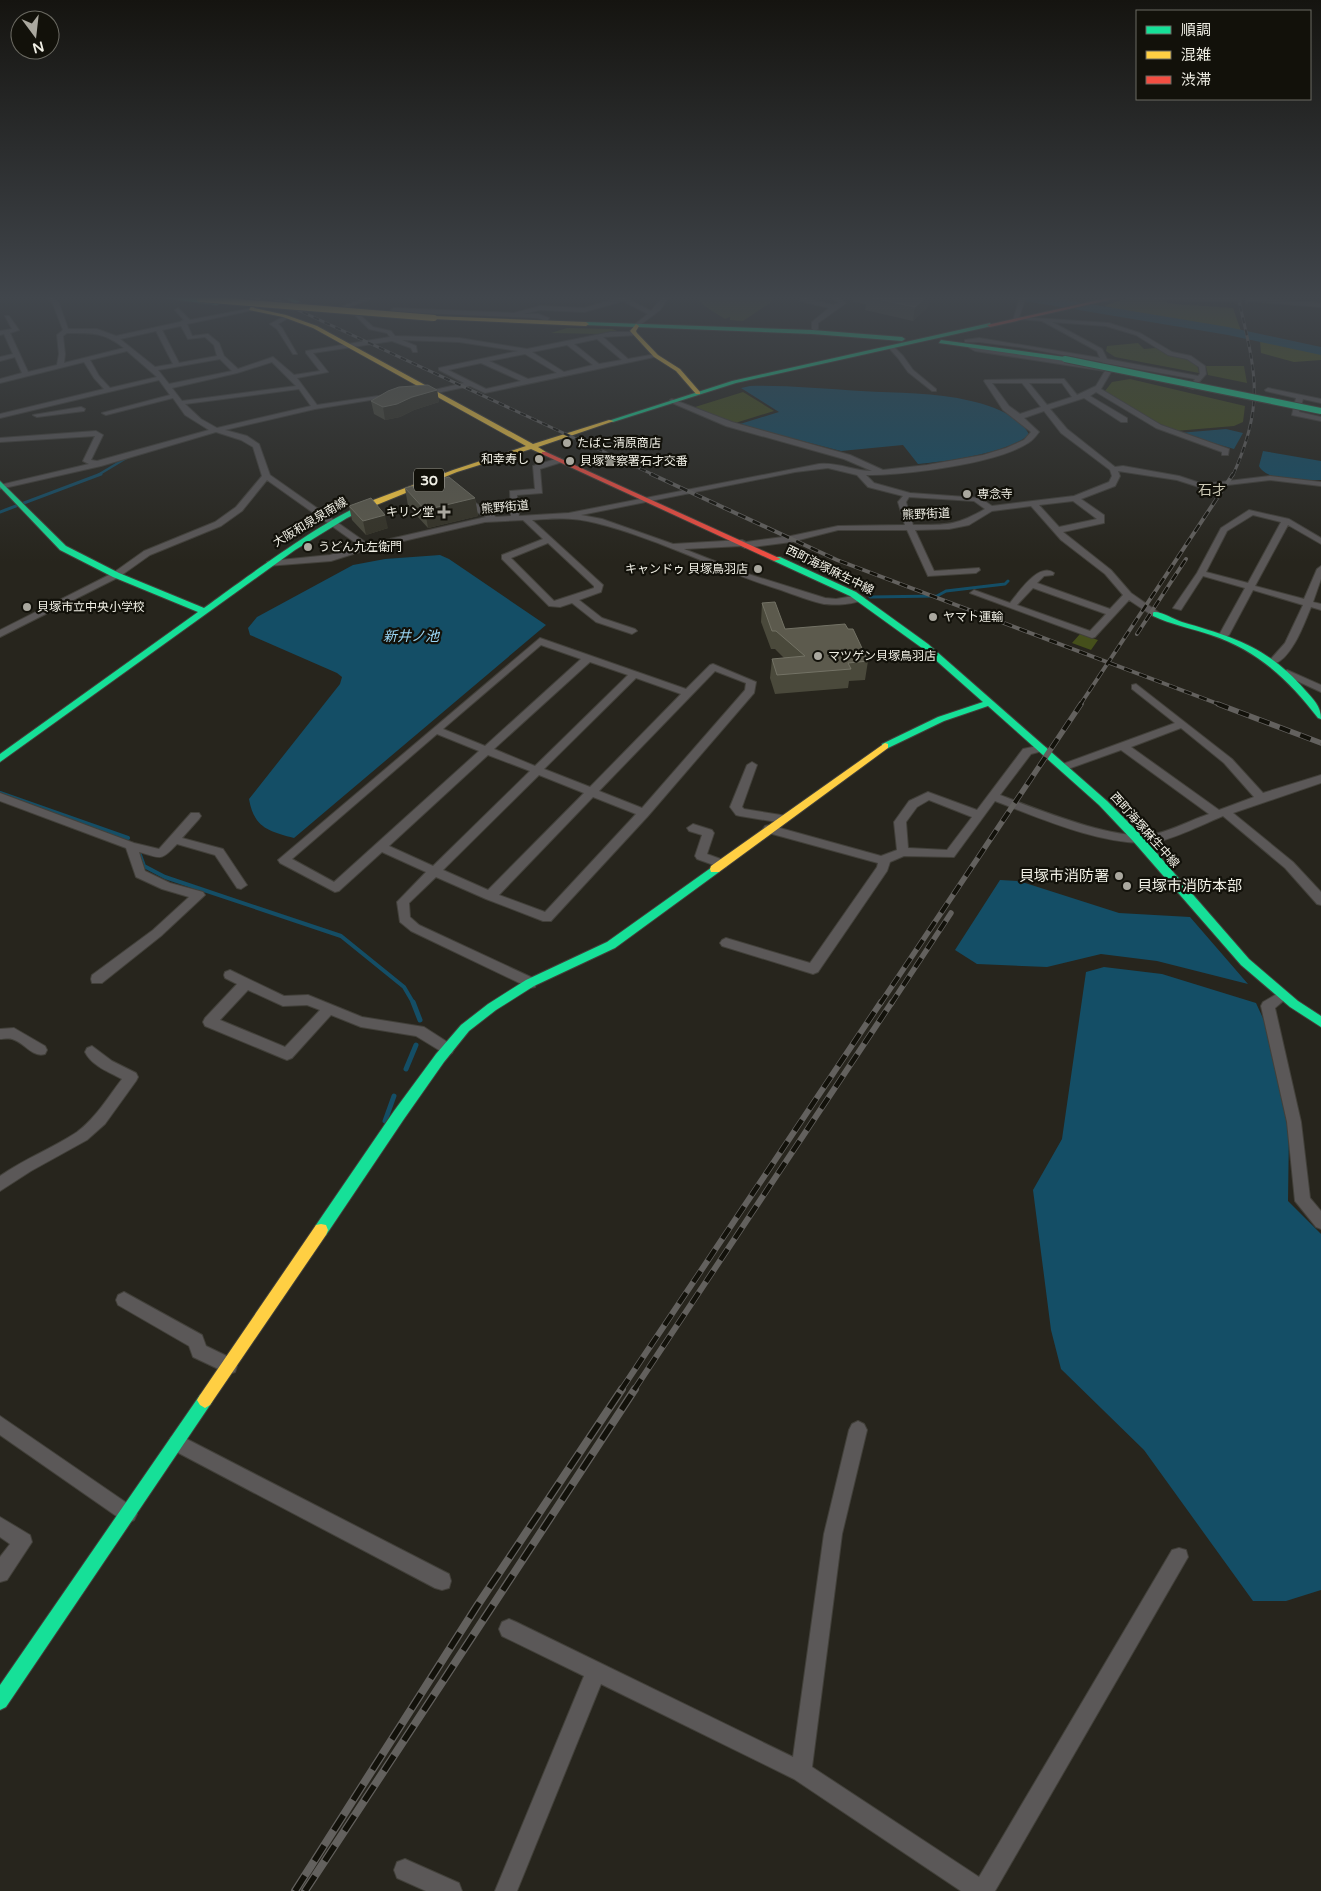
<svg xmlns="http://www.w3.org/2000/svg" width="1321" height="1891" viewBox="0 0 1321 1891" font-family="'Varela Round','Noto Sans JP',sans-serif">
<rect width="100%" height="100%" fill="#27251d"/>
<!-- green -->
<path fill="#454f1b" d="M695 297H771L770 303 743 321 730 320V317L725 319 703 305Z
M567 328 612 329 620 332 600 334 551 333Z
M1138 343 1144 349 1156 348 1172 356 1188 359 1197 364 1199 373 1115 357 1106 351 1107 346Z
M1206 366H1244L1247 383 1208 375Z
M1130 379 1245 406 1243 422 1234 426 1175 431 1127 408 1105 391 1112 382Z
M743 392 774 411 732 424 695 407Z
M1080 634 1098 640 1091 650 1072 643Z"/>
<!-- forest -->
<path fill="#4f591b" d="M1130 297 1167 299 1166 302 1174 304 1233 308 1241 331 1127 312 1104 306Z
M1260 341 1321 353V360L1294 362 1261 353Z"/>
<!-- water -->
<path fill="#144e66" d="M750 386C786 385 824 389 861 391 897 393 935 392 971 401 989 405 1022 416 1029 435 1007 453 946 462 918 464L903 445 841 451 741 425 740 424 779 412 741 388Z
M1226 429 1243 433 1234 449 1179 433Z
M1263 451 1321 461V480C1305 480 1267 482 1259 466Z
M440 555 449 559 546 625 294 838C269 831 254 828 249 799L340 684 342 677 337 673 250 635 248 628 257 617 353 565 385 559Z
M1000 880 1019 881 1119 913 1190 917 1248 984 1157 961 1101 954 1047 967 977 964 955 950Z
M1104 967 1162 974 1256 1003 1267 1027 1289 1129 1288 1201 1321 1234V1590L1286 1601H1253L1144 1450 1061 1369 1051 1330 1033 1190 1062 1139 1086 972Z"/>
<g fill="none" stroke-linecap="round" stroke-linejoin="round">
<!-- stream-far3 -->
<path stroke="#144e66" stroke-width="2.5" d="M98 475 128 457"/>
<!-- stream-far2 -->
<path stroke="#144e66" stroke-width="3" d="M0 512 101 474
M870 597 937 596 946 591 1005 584 1008 581"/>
<!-- stream-far1 -->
<path stroke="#144e66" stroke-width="4" d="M0 793 128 838
M140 855 144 866 165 877 341 936 404 987 414 1004"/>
<!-- stream -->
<path stroke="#144e66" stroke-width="5" d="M413 1002 420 1020
M406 1069 416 1045
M385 1121 394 1096"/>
<!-- river -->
<path fill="#144e66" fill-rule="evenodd" d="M1018 297H1048L1228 327 1321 347V355L1228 335 1025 301Z"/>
<!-- street-tunnel -->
<path stroke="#45433b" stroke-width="7" stroke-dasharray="7 3" stroke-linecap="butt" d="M1235 300H1248"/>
<!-- street casing -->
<g stroke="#42403a" stroke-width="2">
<path id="street" d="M47 297H53L59 303 68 329H97L116 336 180 322 184 320 175 310 178 308 190 320 253 308V310L187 324 192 336 208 334 219 343 224 356 238 369 273 357 294 375 320 371 306 353V351L390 337 387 333 369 329 356 316 359 314 373 327 391 331 395 336 459 338 527 349 611 332H635L637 335 603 337 628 359 656 354 659 356 485 393 470 386 432 394 429 392 430 391 464 383 439 370V368L518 351 459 342 402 340 416 346 417 352H413L411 348 392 341 313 353 328 372 297 378 317 405 392 394 395 396 315 409 225 430 247 436 259 444 270 475 368 544 486 517 471 509 461 499 460 497 464 495 496 517 511 516 510 491 535 489 533 466 559 458 563 460 562 462 540 469 542 493 517 495 519 516 569 513 819 464C838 462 854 471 872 471L844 459 726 426 670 402V400L672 399 732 422 850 455 883 470 927 465 983 455 1006 448 1024 440 1031 432 1003 410 984 381 985 380 1064 379 1077 395 1096 386 1105 371 975 351 966 346V344L977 347 1104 367 1102 362 1019 347 979 342H965V340L979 338 1100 358 1097 351 1042 321 1019 319 1017 321H1013L1020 297H1026L1019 317 1109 323 1140 333 1172 352 1191 356 1205 366 1206 374 1193 389 1181 385 1184 383 1191 385 1195 379 1109 364 1112 368 1118 371 1111 372 1101 389 1161 425 1229 449 1228 455H1222V452L1156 428 1096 392 1090 396 1127 418V422H1121L1084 398 1050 409 1067 429 1115 467 1123 466 1179 476 1203 484 1270 476 1321 482V486L1270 480 1202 488 1177 480 1118 471 1120 476 1115 486 1081 499 1104 515V523L1063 532 1111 570 1131 593 1161 614 1159 616H1153L1129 600 1095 637 1092 638 970 593 974 590 1010 603C1019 592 1039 562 1054 573L1053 575 1044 576 1037 583 1110 609 1123 595 1105 574 1061 540 1031 506 992 511 969 525 949 529 915 530 934 571 979 568 980 570 976 573 928 576 907 530H838L791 542 745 548 741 546 684 549 745 573 825 598 836 599 860 595 865 598C856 605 835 605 824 604 810 601 795 595 781 590 719 571 657 538 596 523 574 517 554 518 532 520L603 585 601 592 579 600 602 618 635 629 637 631 632 634 596 622 572 603 560 607 549 606 502 559V555L543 539 523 520 485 522 369 549 331 561 267 566V562L270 561 330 555 360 546 267 480 242 511 221 526 150 555 119 577 0 637V630L113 573 144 551 215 522 236 507 262 476 253 447 241 440 216 432 101 466 0 489V485L89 464 83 461 95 436 0 442V438L96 431 103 435 91 460 97 461 209 430 185 415 173 398 106 415 102 413 170 395 159 380 0 418V414L104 389 94 378 84 362 0 383V379L22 373 15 357 0 361V357L13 354 4 334 0 335V331L12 329 5 316H9L19 330 10 333 28 372 57 365 59 354 57 335 63 330 53 304ZM1052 322 1106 326 1136 335 1168 355 1187 359 1199 367 1200 374 1198 376 1107 359 1102 349ZM181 326 188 339 205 337 214 345 217 356 179 363 162 330ZM156 331 173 364 155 367 120 339ZM67 333C92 333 104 332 124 348L64 363 65 354 63 336ZM597 339 622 360 599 364 574 344ZM567 345 593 365 564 372 532 352ZM127 351 157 377 110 388 99 376 90 360ZM525 354 557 373 528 379 489 361ZM220 359 232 371 169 384 158 370ZM272 362 296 386 182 401 172 388 237 373ZM481 363 521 381 486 389 448 370ZM992 383H1022L1041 407 1020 414 1009 406ZM1029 383H1062L1072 397 1047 405ZM299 389 311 406 217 428 201 419 185 404ZM1044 411 1061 433 1110 470 1112 476 1109 482 1074 496 992 506 980 498 910 493 874 483 866 475C905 475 996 464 1028 443 1032 441 1036 436 1039 432L1024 418ZM828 468 857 475 868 487 903 496 898 502 905 525 838 526 791 536 746 542 742 540 673 544 602 519 581 515 795 472ZM909 497 974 501 985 509C955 526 947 525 913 525L906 502ZM1073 501 1097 519 1059 527 1039 505ZM548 543 594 586V588L554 601 511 558ZM1033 588 1106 614 1090 631 1017 605Z
M368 297H377L348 307 343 306Z
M617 297H624L651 311 663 297H669L660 310 636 328 634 325 648 314 623 301 584 312 540 310 523 314H538L549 318 547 321 537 318 394 312 391 310 394 308 514 313 540 306 584 308 618 298Z
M722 297H734L731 299Z
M802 297 833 305 839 303 831 297H838L846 303 818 323V329L815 331 812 329V322L829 308 800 301Z
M1150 297 1235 298 1238 300 1235 302 1153 299Z
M1248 298 1321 303V307L1246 301Z
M285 316 290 317 278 324 282 328 297 354H293L277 329 270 324Z
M889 346H893L903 356 913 370 936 389V391H932L908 372 898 358 889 348Z
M1268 388 1321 399V403L1303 399 1299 412 1321 417V421L1292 415 1296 398 1266 391 1265 390Z
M81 407 85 409 84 411 37 417 33 415Z
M1249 510 1289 519 1321 538V544L1288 525 1255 586 1304 599 1317 569 1321 566V579L1313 602 1321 604V610L1311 607C1304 624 1292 658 1274 664L1269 661 1285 643 1303 605 1253 590 1229 635 1224 638 1219 635 1245 588 1203 576 1181 610 1173 608 1197 573 1221 528ZM1253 515 1281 522 1248 583 1206 572 1227 531Z
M540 638 686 689 710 665 713 664 756 682 754 693 648 816 551 921H543L486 899 436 877 409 903 410 917 419 925 535 979 536 983 535 987 530 988 411 931 400 922 397 902 426 872 382 852 339 891 335 892 280 863 278 860ZM541 645 581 659 485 746 443 729ZM590 662 628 675 535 766 494 749ZM715 671 746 683 745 690 642 808 599 791ZM636 678 681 694 590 787 544 769ZM437 734 479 751 334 882 292 859ZM488 755 530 771 433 866 389 846ZM539 775 584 793 488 890 443 870ZM593 797 636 814 545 912 499 895Z
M1287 670 1321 685V692L1284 675 1282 673Z
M1136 684 1232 759 1263 793 1321 775V783L1233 813 1293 862 1321 892V905L1317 904 1285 868 1223 816C1206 823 1172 840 1155 842 1108 848 1039 818 995 801L954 857 904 856 890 862 887 871 818 972 813 974 722 946 720 943 722 940 726 938 810 963 877 867 878 863 765 832 763 829 765 826 769 825 881 856 897 850 894 822 909 801 928 792 977 810 1023 749 1042 745 1047 748 1046 750 1031 754 1000 795C1037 809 1117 842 1155 834 1173 830 1191 820 1209 814L1121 750 1068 769H1060L1059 767 1060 765 1175 723 1132 689V685ZM1181 728 1224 763 1254 797 1219 810 1131 747ZM929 800 972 817 947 850 908 848 906 822 917 807Z
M752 762 757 765 742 807 744 809 787 816 789 819 787 822 783 823 740 816 736 815 730 807 747 765Z
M0 793 134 843 159 849 191 813H199L201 816 199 819 182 838 223 849 247 885 241 889 237 888 215 855 177 844C160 862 161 858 139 852L145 871 170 883 203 892 205 895 161 936 102 983H92L91 979 92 975 153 930 189 897 162 889 136 877 126 848 0 801Z
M693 824 712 830 714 833 707 854 726 861 728 864 726 867 722 868 697 859 695 856 702 835 689 831 687 828Z
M230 970 284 996 308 995 362 1017 424 1027 452 1045 454 1049 452 1053 447 1055 416 1036 361 1027 331 1015 292 1058 287 1060 282 1058 205 1026 203 1022 205 1018 237 984 225 978 224 975 225 972ZM248 990 283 1006 307 1005 320 1010 285 1047 220 1020Z
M1282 991 1287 992 1289 996 1275 1008 1301 1122 1310 1198 1321 1211V1229L1316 1227 1295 1201 1287 1122 1261 1006 1263 1002Z
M14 1028 45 1046 47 1050 45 1054C32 1058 24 1042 12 1039 9 1038 3 1039 0 1039V1029Z
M92 1046 112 1061 136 1073 138 1077 136 1081 105 1124 87 1140 31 1171 0 1191V1176C24 1159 53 1148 77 1132 96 1118 108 1097 122 1079 109 1072 92 1066 85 1052L87 1048Z
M124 1292 202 1335 206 1346 235 1360 237 1366 235 1372 229 1374 193 1357 189 1346 118 1305 116 1300 118 1295Z
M0 1416 134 1508 137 1514 134 1520 128 1523 122 1520 0 1435Z
M858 1421 864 1424 867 1430 842 1534 812 1767 979 1877 1172 1550 1179 1548 1186 1550 1188 1557 995 1891H961L794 1779 601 1684 517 1891H495L584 1676 502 1636 499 1629 502 1622 509 1619 516 1622 793 1757 824 1534 849 1430 852 1424Z
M177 1434 449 1574 451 1581 449 1588 442 1590 435 1588 171 1449 168 1443 171 1437Z
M0 1517 30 1535 32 1542 7 1580 0 1582V1557L10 1544 0 1537Z
M405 1859 459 1883 462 1891H426L397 1878 394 1870 397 1862Z"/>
</g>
<!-- fast casing -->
<g stroke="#42403a" stroke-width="2">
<path id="fast" d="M157 297H196L220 303 217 305Z
M282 297H289L300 302 295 303Z
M586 322 812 330 902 337 905 339 902 341 812 334 584 325Z
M990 323 992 326 736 383 613 422 608 421 732 381Z
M941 340 1065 357 1068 359 1065 361 939 343Z
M0 481 66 546 119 573 204 608C225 593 358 493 375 504L347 518 295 550 0 762V754L198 612 113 577 60 550 0 487Z
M774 557H780L856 592 928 644 1107 801 1141 835 1249 959 1298 1001 1321 1016V1027L1290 1007 1241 965 1133 841 1099 805 988 706 944 721 888 748H882V744L938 717 983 702 922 648 850 596 774 561Z
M1153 612C1162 611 1173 619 1182 622 1233 637 1268 647 1305 690 1313 699 1321 706 1321 719L1318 718C1289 680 1257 650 1211 635 1194 629 1177 626 1160 619L1153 616Z
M715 865 720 869 719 872 615 948 534 986 496 1010 469 1031 444 1062 404 1119 326 1235 321 1236 316 1235 314 1230 316 1225 394 1111 436 1054 461 1025 488 1004 526 980 607 942Z
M205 1392 210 1395 213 1400 210 1405 6 1707 0 1710V1685L200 1395Z"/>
</g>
<!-- slow casing -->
<g stroke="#42403a" stroke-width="2">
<path id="slow" d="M247 297 261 298 254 308 286 315 317 326 533 444 609 420 614 421 538 447 546 452V454H542L531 449 457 472 374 506H368V502L453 470 526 446 313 328 283 317 249 310 255 299Z
M434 316 586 322 589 324 586 326 432 319Z
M636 324 639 326 636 331 637 333 658 355 680 369 700 392V394H696L676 371 654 357 630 331Z
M885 743 888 744V748L719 872H711L710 869 711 866Z
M321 1224 326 1225 328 1230 326 1235 210 1405 205 1408 200 1405 197 1400 200 1395 316 1225Z"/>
</g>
<!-- jam casing -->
<g stroke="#42403a" stroke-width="2">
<path id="jam" d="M1112 297H1122L990 327 987 325Z
M542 452H546L781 559 774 561 542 454Z"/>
</g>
<!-- street -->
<use href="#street" fill="#5b5858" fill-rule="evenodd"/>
<!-- fast -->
<use href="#fast" fill="#16e098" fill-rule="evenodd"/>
<!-- slow -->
<use href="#slow" fill="#ffcf43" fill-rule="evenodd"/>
<!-- jam -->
<use href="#jam" fill="#f24e42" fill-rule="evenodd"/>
<!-- rail-far4 casing -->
<g stroke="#63615e" stroke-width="3">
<path id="rail-far4" d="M270 297 654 475
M1233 475C1266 402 1255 371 1238 297"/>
</g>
<!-- rail-far3 casing -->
<g stroke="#63615e" stroke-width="4">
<path id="rail-far3" d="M651 474 837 560 1221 705
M1137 634 1186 559
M1080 705 1233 474"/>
</g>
<!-- rail-far2 casing -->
<g stroke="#63615e" stroke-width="5.5">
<path id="rail-far2" d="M1218 704 1321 743
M880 1004 1081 704
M891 1004 951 913"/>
</g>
<!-- rail-far1 casing -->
<g stroke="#63615e" stroke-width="6">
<path id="rail-far1" d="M621 1390 881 1002
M634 1390 892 1002"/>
</g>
<!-- rail casing -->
<g stroke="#63615e" stroke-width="8">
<path id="rail" d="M295 1891 477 1606 622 1389
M305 1891 635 1389"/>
</g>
<!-- rail-far4 -->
<use href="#rail-far4" stroke="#12110a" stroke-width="2" stroke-dasharray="6" stroke-linecap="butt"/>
<!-- rail-far3 -->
<use href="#rail-far3" stroke="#12110a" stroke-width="2.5" stroke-dasharray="8" stroke-linecap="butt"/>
<!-- rail-far2 -->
<use href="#rail-far2" stroke="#12110a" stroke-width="4" stroke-dasharray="11" stroke-linecap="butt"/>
<!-- rail-far1 -->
<use href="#rail-far1" stroke="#12110a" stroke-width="4.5" stroke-dasharray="13" stroke-linecap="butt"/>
<!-- rail -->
<use href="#rail" stroke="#12110a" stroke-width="5.5" stroke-dasharray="18" stroke-linecap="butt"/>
<!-- fast-bridge casing -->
<g stroke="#42403a" stroke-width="8" stroke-linecap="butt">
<path id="fast-bridge" d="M1065 359 1321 411"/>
</g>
<!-- slow-bridge casing -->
<g stroke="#42403a" stroke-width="8" stroke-linecap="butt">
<path id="slow-bridge" d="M200 299 434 318"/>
</g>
<!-- fast-bridge -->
<use href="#fast-bridge" stroke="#16e098" stroke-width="6"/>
<!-- slow-bridge -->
<use href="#slow-bridge" stroke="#ffcf43" stroke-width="6"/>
</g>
<!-- wall -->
<path fill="#4a493b" d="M644 297H660L650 300Z
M854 297H930L928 307 913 321 865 310 866 304 853 302Z
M437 390 439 402 414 410 400 417 385 420 374 414 371 401Z
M405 488 475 498 478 516 428 528 408 506Z
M349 506 388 528 366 535 352 520Z
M762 603 785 629H848L868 661 865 680 849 681 848 688 775 694 770 678 772 659 784 658 775 649H771L761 622Z"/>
<!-- shaded-wall -->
<path fill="#353327" d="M650 297H660L650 300Z
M926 297H930L928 307 913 321 915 307Z
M437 390 439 402 414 410 400 417 385 420 383 407Z
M475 498 478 516 428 528 425 510Z
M385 515 388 528 366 535 363 521Z"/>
<!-- building -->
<path fill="#5c5a4d" stroke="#737265" d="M868 297H926L915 307Z
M428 385 437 390 412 397 397 404 383 407 371 401 388 391 399 387Z
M449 477 475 498 425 510 405 488Z
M371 498 385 515 363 521 349 506Z
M775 602 785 629 845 624 848 629H853L868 661 848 663 851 669 777 675 772 659 805 656 776 631H772L762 603Z"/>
<!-- sky -->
<linearGradient id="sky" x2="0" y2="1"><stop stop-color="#151410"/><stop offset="0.53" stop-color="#41464c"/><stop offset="1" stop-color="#41464c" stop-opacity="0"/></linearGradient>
<rect width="1321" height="562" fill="url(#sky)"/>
<!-- markers -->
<g fill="#aaa89f" stroke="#12110a" stroke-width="2">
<circle cx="567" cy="443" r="5"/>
<circle cx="539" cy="459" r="5"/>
<circle cx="570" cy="461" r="5"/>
<circle cx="967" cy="494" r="5"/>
<path d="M441.5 504.5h5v5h5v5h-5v5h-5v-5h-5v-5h5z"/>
<circle cx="308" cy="547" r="5"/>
<circle cx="758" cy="569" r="5"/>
<circle cx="27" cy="607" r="5"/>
<circle cx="933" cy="617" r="5"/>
<circle cx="818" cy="656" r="5"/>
<circle cx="1119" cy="876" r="5"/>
<circle cx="1127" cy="886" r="5"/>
</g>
<g text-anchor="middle" stroke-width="4.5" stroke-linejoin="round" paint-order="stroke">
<!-- far-poi labels -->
<g font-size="12" fill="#f0efe5" stroke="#12110a" text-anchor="start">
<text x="577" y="447">たばこ清原商店</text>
<text x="529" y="463" text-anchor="end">和幸寿し</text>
<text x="580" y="465">貝塚警察署石才交番</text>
<text x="977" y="498">専念寺</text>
<text x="434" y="516" text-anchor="end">キリン堂</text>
<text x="318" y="551">うどん九左衛門</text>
<text x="748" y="573" text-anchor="end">キャンドゥ 貝塚鳥羽店</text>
<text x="37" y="611">貝塚市立中央小学校</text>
<text x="943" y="621">ヤマト運輸</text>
<text x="828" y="660">マツゲン貝塚鳥羽店</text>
</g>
<!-- far-street labels -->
<g font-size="12" fill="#f0efe5" stroke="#12110a">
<text transform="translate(505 507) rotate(-5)" y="4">熊野街道</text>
<text transform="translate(926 514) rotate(-2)" y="4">熊野街道</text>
<text transform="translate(310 522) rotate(-31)" y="4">大阪和泉泉南線</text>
<text transform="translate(830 570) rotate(26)" y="4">西町海塚麻生中線</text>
<text transform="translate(1145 830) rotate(48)" y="4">西町海塚麻生中線</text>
</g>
<!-- shield labels -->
<rect fill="#12110a" stroke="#adaca3" stroke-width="1" x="414" y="468.5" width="30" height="23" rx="4"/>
<g font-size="14" font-weight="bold" fill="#f0efe5">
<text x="429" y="485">30</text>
</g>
<!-- far-neighbourhood labels -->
<g font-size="14" fill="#cdcab6" stroke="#12110a">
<text x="1212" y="495">石才</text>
</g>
<!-- far-water labels -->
<g font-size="14" font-style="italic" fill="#9bd7f6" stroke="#12110a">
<text x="411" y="641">新井ノ池</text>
</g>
<!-- poi labels -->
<g font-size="15" fill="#f0efe5" stroke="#12110a" text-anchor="end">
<text x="1109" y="881">貝塚市消防署</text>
<text x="1137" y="891" text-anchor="start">貝塚市消防本部</text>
</g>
</g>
<!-- legend -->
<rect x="1136" y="10" width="175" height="90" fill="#12110a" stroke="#6b6a62"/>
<rect x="1146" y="26" width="25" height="8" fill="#16e098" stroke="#6b6a62"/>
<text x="1181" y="35" font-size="15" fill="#f0efe5">順調</text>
<rect x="1146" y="51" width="25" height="8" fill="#ffcf43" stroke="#6b6a62"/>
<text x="1181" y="60" font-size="15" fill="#f0efe5">混雑</text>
<rect x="1146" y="76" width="25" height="8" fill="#f24e42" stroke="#6b6a62"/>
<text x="1181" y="85" font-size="15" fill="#f0efe5">渋滞</text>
<!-- north arrow -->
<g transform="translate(35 35) rotate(165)"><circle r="24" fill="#12110a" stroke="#6b6a62"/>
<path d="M0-4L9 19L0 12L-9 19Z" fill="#aaa89f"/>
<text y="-8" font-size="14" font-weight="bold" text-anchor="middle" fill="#f0efe5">N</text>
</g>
</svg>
